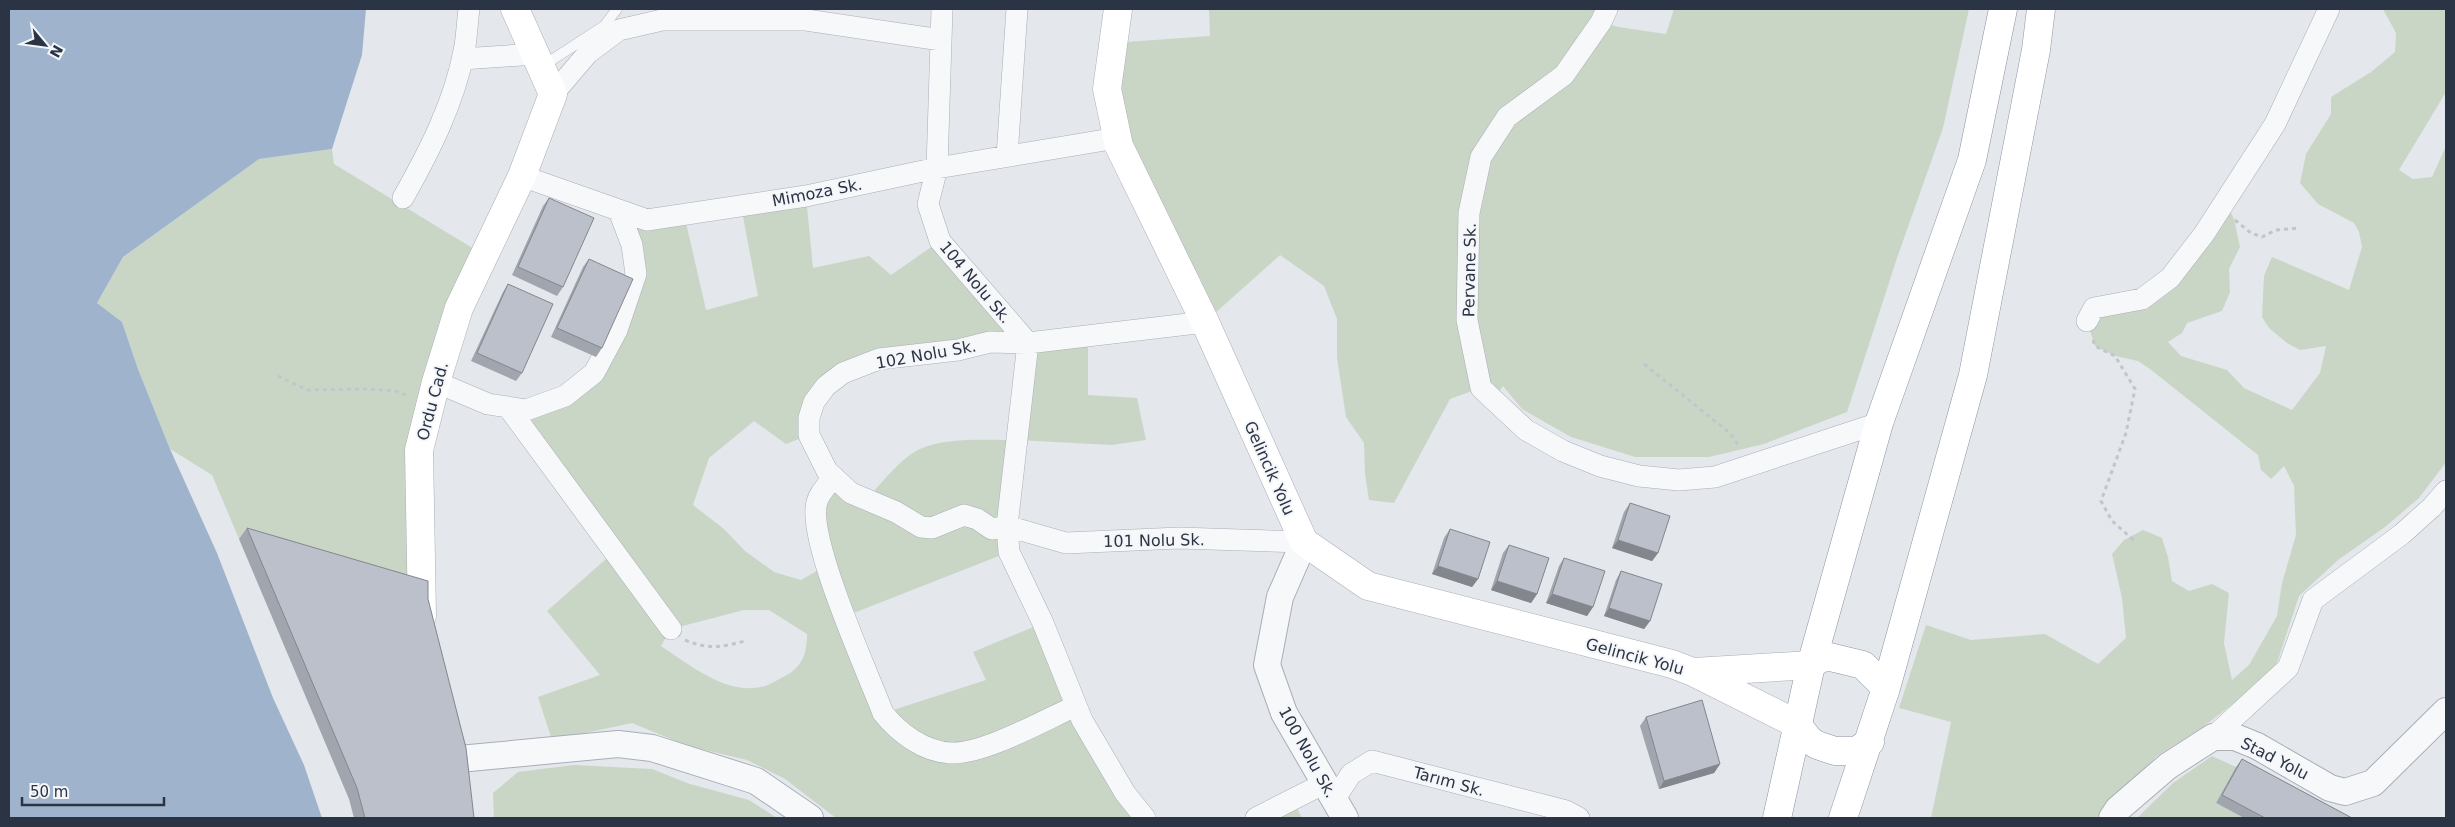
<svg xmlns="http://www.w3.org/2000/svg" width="2455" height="827" viewBox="0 0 2455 827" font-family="'DejaVu Sans',sans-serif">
<rect width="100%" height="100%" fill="#e4e7ec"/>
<!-- green -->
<path fill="#c9d6c5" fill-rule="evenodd" d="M1209 9H1607L1601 22 1618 27 1666 34 1674 9H1969L1943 128 1897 258 1847 412 1764 444 1709 457H1635L1571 437 1522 409 1503 386 1493 399 1480 388 1450 399 1394 503 1369 500 1365 474 1364 443 1346 417 1337 358V319L1324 286 1280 255 1205 322 1119 146 1113 43 1210 36Z
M2383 9H2446V92L2399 170 2413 179 2432 177 2446 146V460L2444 465 2419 498 2385 527 2338 560 2299 596 2274 672 2203 727 2157 756 2096 818H1931L1951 722 1899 708 1926 625 1971 640 2045 634 2098 664 2126 638 2122 598 2112 554 2124 540 2143 530 2162 538 2168 557 2172 581 2189 591 2212 584 2229 593 2224 643 2232 680 2249 665 2277 616 2282 583 2296 535 2294 486 2284 466 2271 479 2261 470 2258 455 2150 369 2138 361 2115 356 2095 346 2087 321 2142 299 2225 201 2234 219 2240 247 2229 269 2230 292 2222 311 2187 323 2182 333 2168 342 2181 356 2227 370 2244 388 2292 410 2320 373 2326 346 2300 350 2287 343 2269 328 2262 317 2264 276 2272 257 2349 290 2362 247 2359 232 2354 223 2318 204 2300 183 2306 154 2331 114V97L2371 72 2395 52 2396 33Z
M332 149 334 164 484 255 436 382 420 592 239 539 212 475 170 449 138 369 122 322 97 303 123 257 259 159Z
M806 196 813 268 869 256 891 275 940 241 1028 343 1088 336V395L1137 398 1146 440 1112 445 1017 440 1009 552 846 616 884 713 986 680 973 652 1043 623 1145 818H836L785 779 747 760 688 746 632 723 552 740 538 697 600 675 547 611 614 552 508 407 526 410 594 373 636 274 619 211 684 214 706 310 758 296 741 206ZM1028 344 1017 440C989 440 945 437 920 449 903 456 878 486 867 500L834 477 818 535 825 566 801 580 774 572 745 551 724 529 693 505 709 458 754 421 786 444 809 435 826 386 928 352ZM744 610H769L807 634C807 654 802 668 783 677 777 680 771 684 765 686 728 697 690 665 661 646L671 629Z
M2212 756 2236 767 2216 803 2244 818H2137L2173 783Z
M574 765 652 769 690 784 749 800 777 818H494L493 793 518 772Z
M1292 799 1302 818H1256Z"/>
<!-- water -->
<path fill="#9fb4cc" d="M9 9H366L362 55 332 149 259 159 123 257 97 303 122 322 138 369 170 449 217 553 273 698 304 765 322 818H9Z"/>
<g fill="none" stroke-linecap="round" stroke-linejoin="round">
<!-- service casing -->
<g stroke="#a9aeb7" stroke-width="11">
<path id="service" d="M541 67 604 26 617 9"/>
</g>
<!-- minor casing -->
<g stroke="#a9aeb7" stroke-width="22">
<path id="minor" d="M942 9 937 168 928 204 940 241 1028 343
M1607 9 1601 22 1564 75 1507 117 1481 157 1469 213 1467 320 1481 388 1526 430 1563 451 1600 466 1639 476 1679 480 1715 477 1879 423
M462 59 536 54
M553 94 588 53 619 30 662 20H806L941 40
M1007 156 1017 9
M522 176 647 220 806 196 937 168 1117 138
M403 198C429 152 454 103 464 51 467 37 467 23 469 9
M2087 321 2094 308 2142 299 2170 278 2204 234 2275 124 2329 9
M1205 322 1028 343 990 342 958 350 879 359 843 373 826 386 814 402 809 418V435L827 471 851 493 896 512 921 527 932 528 964 515 977 519 992 529 1007 526 1066 543 1179 538 1304 542
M1028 343 1007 526 1009 552 1043 623 1082 720 1125 793 1145 818
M436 382 488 404 526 410 565 396 594 373 617 330 636 274 632 245 619 211
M508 407 671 629
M834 477C828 485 819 493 817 502 806 538 868 673 883 713 899 733 924 752 951 753 985 754 1044 720 1076 706
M2213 737 2288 668 2313 600 2402 534 2432 507 2446 491
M1334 800 1351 774 1372 761 1566 811 1579 818
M1256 818 1323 784"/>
</g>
<!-- tertiary casing -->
<g stroke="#a9aeb7" stroke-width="28">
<path id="tertiary" d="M1304 542 1280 597 1267 665 1284 713 1345 818
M459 759 618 744 652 748 756 781 810 818
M2112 818 2118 809 2168 766 2213 737H2235L2257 746 2330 788 2345 792 2373 783 2446 711"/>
</g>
<!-- secondary casing -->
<g stroke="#a9aeb7" stroke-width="29">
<path id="secondary" d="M1118 9 1107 89 1119 146 1205 322 1304 542 1368 586 1672 664 1693 672 1797 724
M422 616 419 450 436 382 459 308 522 176 553 94 515 9
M1694 672 1811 665"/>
</g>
<!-- trunk casing -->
<g stroke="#8b94a3" stroke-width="29">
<path id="trunk" d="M1811 665 1821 658 1830 657 1863 665 1886 688
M1797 724 1809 740 1817 745 1835 751H1856L1870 742
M1777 818 1811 665 1879 423 1972 160 2003 9
M1843 818 1886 688 1973 375 2036 50 2041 9"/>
</g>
<!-- path -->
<path stroke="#c2c5cb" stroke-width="3" stroke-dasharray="4 4" stroke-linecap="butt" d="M2235 220 2251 233 2262 237 2276 230 2300 228
M2093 340 2095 346 2115 356 2135 389 2126 433 2101 501 2112 521 2136 542
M1644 364 1731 434 1740 448
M278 376 307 390 369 389 395 391 409 396
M685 640C709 650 721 647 745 641"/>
<!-- service -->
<use href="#service" stroke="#f7f8fa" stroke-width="10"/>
<!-- minor -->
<use href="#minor" stroke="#f7f8fa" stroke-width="21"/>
<!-- tertiary -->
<use href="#tertiary" stroke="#f7f8fa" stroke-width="26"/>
<!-- secondary -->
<use href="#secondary" stroke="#fff" stroke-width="28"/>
<!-- trunk -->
<use href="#trunk" stroke="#fff" stroke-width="28"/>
</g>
<!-- wall -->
<path fill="#a1a5ae" d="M549 198 563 287 557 296 512 275 543 206Z
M589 259 602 348 596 357 551 337 583 267Z
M508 284 522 373 516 381 471 361 503 292Z
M1630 503 1658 553 1652 561 1612 548 1624 512Z
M247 528 428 599 474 818H354L349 799 239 539Z
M1450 529 1478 579 1472 587 1432 574 1444 538Z
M1509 545 1537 594 1531 603 1491 590 1503 553Z
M1564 558 1593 607 1587 616 1546 603 1559 566Z
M1621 571 1650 621 1644 629 1604 616 1616 580Z
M1646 717 1720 764 1714 773 1659 789 1640 726Z
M2242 759 2352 818H2244L2216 803 2236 767Z"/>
<!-- shaded-wall -->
<path fill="#83868d" d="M1618 540 1658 553 1652 561 1612 548Z
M1438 566 1478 579 1472 587 1432 574Z
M1497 581 1537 594 1531 603 1491 590Z
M1552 594 1593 607 1587 616 1546 603Z
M1609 608 1650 621 1644 629 1604 616Z
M1720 764 1714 773 1659 789 1664 781Z"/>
<!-- building -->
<path fill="#bbc0ca" stroke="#83868d" d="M549 198 594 218 563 287 518 267Z
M589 259 633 279 602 348 557 328Z
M508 284 553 304 522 373 477 353Z
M1630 503 1670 516 1658 553 1618 540Z
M247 528 428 581V599L466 748 474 818H365L357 788Z
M1450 529 1490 542 1478 579 1438 566Z
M1509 545 1549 558 1537 594 1497 581Z
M1564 558 1605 571 1593 607 1552 594Z
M1621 571 1662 584 1650 621 1609 608Z
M1702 700 1720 764 1664 781 1646 717Z
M2242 759 2352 818H2265L2222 795Z"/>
<g text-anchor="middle" stroke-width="4" stroke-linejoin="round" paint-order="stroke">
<!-- street labels -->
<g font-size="16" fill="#2b3445" stroke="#f4f6f9">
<text transform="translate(817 192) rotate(-11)" y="6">Mimoza Sk.</text>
<text transform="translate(1469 270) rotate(-89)" y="6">Pervane Sk.</text>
<text transform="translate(976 282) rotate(50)" y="6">104 Nolu Sk.</text>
<text transform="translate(926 354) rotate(-10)" y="6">102 Nolu Sk.</text>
<text transform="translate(432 401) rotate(-75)" y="6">Ordu Cad.</text>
<text transform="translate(1270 468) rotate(66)" y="6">Gelincik Yolu</text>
<text transform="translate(1154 540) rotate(-1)" y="6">101 Nolu Sk.</text>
<text transform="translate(1635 656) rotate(15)" y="6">Gelincik Yolu</text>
<text transform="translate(1308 752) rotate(61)" y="6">100 Nolu Sk.</text>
<text transform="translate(2275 758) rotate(27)" y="6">Stad Yolu</text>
<text transform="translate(1449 781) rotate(15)" y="6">Tarım Sk.</text>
</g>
</g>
<!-- border -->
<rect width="2455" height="827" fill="none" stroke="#2b3445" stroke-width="20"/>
<!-- north arrow -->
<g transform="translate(45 45) rotate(119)" stroke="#f4f6f9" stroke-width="4" paint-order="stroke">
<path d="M0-4L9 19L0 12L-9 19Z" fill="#2b3445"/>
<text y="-8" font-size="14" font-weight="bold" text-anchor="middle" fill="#2b3445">N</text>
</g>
<!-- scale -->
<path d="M22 797v8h142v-8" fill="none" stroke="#2b3445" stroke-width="2.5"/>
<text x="30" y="797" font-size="15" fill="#2b3445" stroke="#f4f6f9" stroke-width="4" paint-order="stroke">50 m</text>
</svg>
